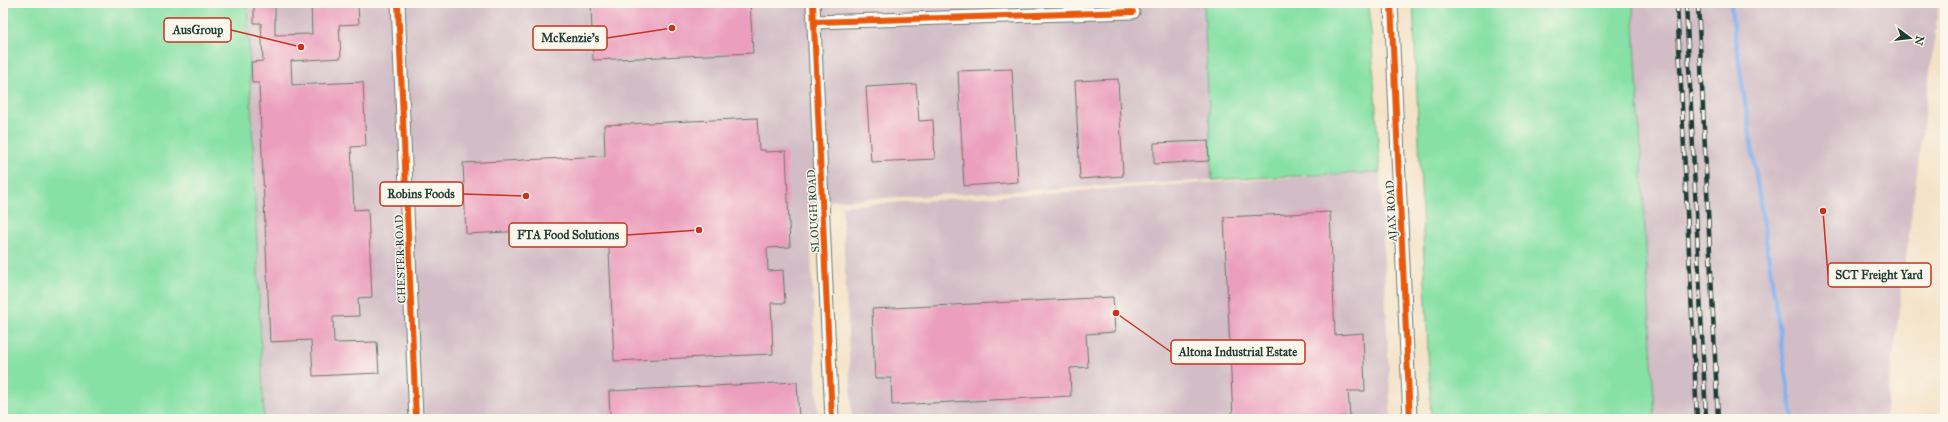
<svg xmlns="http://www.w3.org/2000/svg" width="1948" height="422" viewBox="0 0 1948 422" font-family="'IM FELL Great Primer',serif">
<rect width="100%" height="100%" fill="#fbf7ec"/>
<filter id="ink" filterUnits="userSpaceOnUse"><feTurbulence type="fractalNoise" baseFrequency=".025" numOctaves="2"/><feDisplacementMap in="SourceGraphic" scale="8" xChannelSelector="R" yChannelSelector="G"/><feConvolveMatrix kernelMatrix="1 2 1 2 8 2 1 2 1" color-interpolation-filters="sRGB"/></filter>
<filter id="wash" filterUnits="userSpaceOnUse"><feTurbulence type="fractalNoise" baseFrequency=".012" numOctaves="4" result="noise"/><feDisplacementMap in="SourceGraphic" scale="16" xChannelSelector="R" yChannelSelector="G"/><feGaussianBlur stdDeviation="0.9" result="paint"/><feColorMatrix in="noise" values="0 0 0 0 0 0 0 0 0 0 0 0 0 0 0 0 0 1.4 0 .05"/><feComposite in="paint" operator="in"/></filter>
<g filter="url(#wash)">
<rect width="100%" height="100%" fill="#f4e2c7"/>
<!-- industrial -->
<path fill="#d2bdc6" d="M247 3H1204L1212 180 809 202 818 419H264Z
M1633 3H1939L1885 419H1655Z
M1380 172 1391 419H852L842 206Z"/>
<!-- green -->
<path fill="#87e1a6" stroke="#538f6d" d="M3 3H247L264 419H3Z
M1204 3H1369L1380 172 1212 180Z
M1413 3H1633L1655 419H1431Z"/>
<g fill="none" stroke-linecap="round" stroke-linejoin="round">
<!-- stream -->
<path stroke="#80b3ed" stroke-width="4" d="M1731 3 1732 17 1793 419"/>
</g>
<g id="blocks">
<!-- building -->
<path fill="#eb9ebd" d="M254 3H275V35L312 34 311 3H358L359 24 339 25 341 58 291 61 292 85 363 82 366 146 351 147 354 210 368 209 372 297 358 298 359 316 333 317 334 343 377 342 379 373 313 376 311 340 270 342 259 83H252L251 62 263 61 261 23H254Z
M591 3H750L753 53 593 60Z
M1012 69 1018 182 964 186 958 71Z
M1118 79 1123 176 1080 179 1075 81Z
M916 84 919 121 933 120 935 159 871 162 866 87Z
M757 118 759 150H765V152L786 151 790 247 767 248 768 271 783 270 785 303H771L773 354 614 361 608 227 466 234 463 163 605 156 604 125Z
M1208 141 1209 161 1154 164V143Z
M1330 212 1335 335 1363 333 1365 391H1348L1350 417H1339V419H1233L1224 217Z
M1113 297 1115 332 1086 334 1088 367 1070 368 1071 396 892 405 891 378H875L872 309Z
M797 382 799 419H610L609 391Z"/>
</g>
</g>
<g filter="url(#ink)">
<use href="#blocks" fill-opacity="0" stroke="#6a7767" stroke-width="1"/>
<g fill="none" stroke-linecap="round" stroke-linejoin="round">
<!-- minor casing -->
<g stroke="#6a7767" stroke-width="15">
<path id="minor" d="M398 3 416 419
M813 3 832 419
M1391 3 1410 419
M814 22 1133 12"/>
</g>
<!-- minor -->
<use href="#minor" stroke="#fff" stroke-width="13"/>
<!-- rail casing -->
<g stroke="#1f3d34" stroke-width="4.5">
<path id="rail" d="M1677 3 1697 419
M1686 3 1706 419
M1698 3 1718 419"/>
</g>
<!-- rail -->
<use href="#rail" stroke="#fbf7ec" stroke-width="3" stroke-dasharray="9" stroke-linecap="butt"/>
<!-- cycleway casing -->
<g stroke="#fbf7ec" stroke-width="8">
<path id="cycleway" d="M398 3 416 419
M813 3 832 419
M1391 3 1410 419
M814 22 1133 12"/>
</g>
<!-- cycleway -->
<use href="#cycleway" stroke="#e8590c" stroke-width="6"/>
</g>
</g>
<g text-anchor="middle" stroke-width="3" stroke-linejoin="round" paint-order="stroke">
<!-- street labels -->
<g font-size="11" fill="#1f3d34" stroke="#fbf7ec">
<text transform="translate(813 211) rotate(-93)" y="4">SLOUGH ROAD</text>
<text transform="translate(1391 211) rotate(-93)" y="4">AJAX ROAD</text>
<text transform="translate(400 259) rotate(-92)" y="4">CHESTER ROAD</text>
</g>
</g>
<!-- callouts -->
<path fill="none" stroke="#c8321e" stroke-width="1.5" d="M301 47L231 30M672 28L607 38M526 196L463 194M699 230L627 235M1823 211L1828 275M1116 313L1171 352"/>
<g fill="#c8321e" stroke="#fbf7ec" stroke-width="1.5">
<circle cx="301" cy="47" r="4"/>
<circle cx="672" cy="28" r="4"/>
<circle cx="526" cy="196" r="4"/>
<circle cx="699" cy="230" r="4"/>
<circle cx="1823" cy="211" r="4"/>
<circle cx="1116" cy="313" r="4"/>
</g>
<g fill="#fbf7ec" stroke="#c8321e" stroke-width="1.5">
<rect x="164" y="18" width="67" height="24" rx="4"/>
<rect x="533" y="26" width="74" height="24" rx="4"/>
<rect x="380" y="182" width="83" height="24" rx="4"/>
<rect x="509" y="223" width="118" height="24" rx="4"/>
<rect x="1828" y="263" width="103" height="24" rx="4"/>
<rect x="1171" y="340" width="134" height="24" rx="4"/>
</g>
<g font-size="12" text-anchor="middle" font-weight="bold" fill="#1f3d34">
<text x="198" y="34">AusGroup</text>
<text x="570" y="42">McKenzie's</text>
<text x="421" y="198">Robins Foods</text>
<text x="568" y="239">FTA Food Solutions</text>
<text x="1879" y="279">SCT Freight Yard</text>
<text x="1238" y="356">Altona Industrial Estate</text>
</g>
<!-- margin -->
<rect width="1948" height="422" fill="none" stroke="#fbf7ec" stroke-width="16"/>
<!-- north arrow -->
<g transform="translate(1910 38) rotate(105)" stroke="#fbf7ec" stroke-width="3" paint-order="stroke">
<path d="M0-3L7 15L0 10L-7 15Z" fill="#1f3d34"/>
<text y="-6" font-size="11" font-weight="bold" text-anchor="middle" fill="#1f3d34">N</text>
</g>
</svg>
